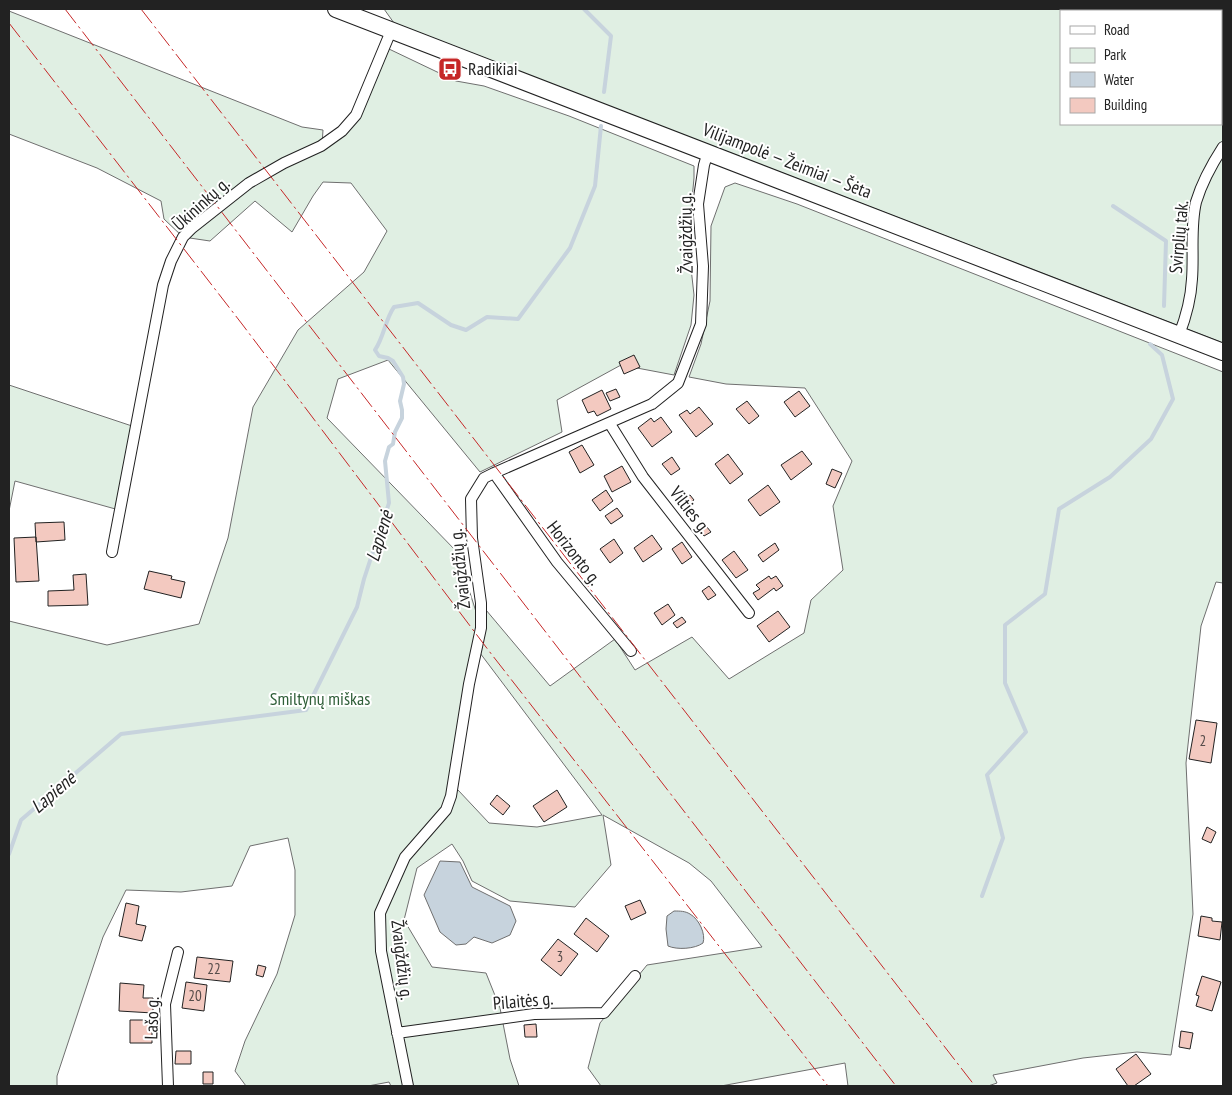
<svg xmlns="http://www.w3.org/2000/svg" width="1232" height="1095" viewBox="0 0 1232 1095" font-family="'PT Sans Narrow',sans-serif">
<rect width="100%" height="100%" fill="#fff"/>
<!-- green -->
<path fill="#e0efe3" stroke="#6f6f6f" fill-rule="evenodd" d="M384 9H1223V343L394 23ZM1061 11H1221V124H1061Z
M9 11 302 127 323 130 322 145 341 138 359 115 389 49 456 81 484 86 569 116 694 166V178L688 241 694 295 691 325 674 375 621 365 557 400 562 432 480 472 388 360 338 379 327 418 457 552 478 618 449 789 458 790 489 823 537 827 602 815 480 653 486 610 550 686 615 639 635 670 692 637 729 679 804 633 811 600 843 570 833 506 852 461 805 388 726 384 689 377 701 344 710 301 711 226 725 187 735 183 797 204 1223 372V583L1216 582 1201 626 1186 763 1193 914 1171 1055 1137 1052 1083 1058 993 1075 997 1083 988 1086H848L845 1063 721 1086H601L588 1068 600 1023 647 965 762 947 711 881 689 863 603 815 611 865 575 907 510 901 472 881 463 861 452 844 417 868 404 920 432 967 486 973 500 1008 510 1059 519 1086H391L389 1082 368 1086H246L235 1071 245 1041 277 974 295 915V870L288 838 250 846 232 886 181 892 126 890 103 937 57 1076V1086H9V621L107 645 199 624 228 538 253 407 298 330 364 272 387 231 351 183 323 182 313 196 292 232 255 201 210 241 183 237 164 219 161 201 97 168 9 134Z
M9 385 135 427 119 510 15 481 9 511Z"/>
<!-- water -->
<path fill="#c7d3dd" stroke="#6f6f6f" d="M440 861 460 862 472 887 510 906 516 921 510 935 492 943 474 937 466 944 456 945 440 932 424 895Z
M674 911C680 911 685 911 690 914 699 919 706 934 703 943 695 949 677 950 668 946L666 929 667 916Z"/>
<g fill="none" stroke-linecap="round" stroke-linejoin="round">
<!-- stream -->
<path stroke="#c7d3dd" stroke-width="4" d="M584 9 611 36 604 92
M1113 206 1166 241 1164 306
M9 854 21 820 121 734 306 710 357 607 364 579 389 503 385 461 389 447 393 444 395 432 402 418V410L400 401 404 384 403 377 393 361 388 358 379 356 375 350C384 337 385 320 394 307L418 303 451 325 466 330 487 317 518 319 570 248 595 186 601 126
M982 896 1003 838 987 775 1026 732 1005 683V625L1045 594 1059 509 1110 477 1151 439 1173 399 1162 355 1150 344"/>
</g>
<!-- building -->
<path fill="#f3c9c0" stroke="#222" d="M634 355 640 367 624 374 619 362Z
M616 389 620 397 610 401 606 393Z
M602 390 611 409 597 416 594 411 588 413 582 400Z
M799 391 810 406 795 417 784 402Z
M747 401 759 416 749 424 736 409Z
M699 407 713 424 696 437 679 415 687 410 690 414Z
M661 417 672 432 652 447 638 428 651 418 654 422Z
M582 445 594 465 580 473 569 452Z
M802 451 812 464 791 480 781 465Z
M728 454 743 474 730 484 715 464Z
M672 457 680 469 671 475 662 464Z
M622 466 631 482 612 492 604 476Z
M832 469 842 473 835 488 826 484Z
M768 485 780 502 760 516 748 500Z
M606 490 613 501 600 511 592 500Z
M690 495 694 500 687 505 683 499Z
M617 508 623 516 611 524 605 516Z
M702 521 711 532 704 536 696 525Z
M64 522 65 540 36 542 35 523Z
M652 535 662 549 643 562 634 548Z
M36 537 39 581 16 582 14 538Z
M614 539 623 553 610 563 600 549Z
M682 542 692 557 682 564 672 549Z
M775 543 779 550 763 562 758 555Z
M734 551 748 570 736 578 722 560Z
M149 571 172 576 171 579 185 582 181 598 144 589Z
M86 574 88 605 48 606V591L74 590 73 575Z
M769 576 771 579 776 576 783 586 776 591 774 588 758 600 753 593 760 589 756 585Z
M709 586 716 595 708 600 702 591Z
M668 604 675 615 662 625 654 613Z
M778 611 790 627 769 642 757 626Z
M682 617 686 622 677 628 673 623Z
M1196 720 1217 723 1211 763 1189 759Z
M557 790 567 807 544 822 533 806Z
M497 795 510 806 503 815 490 804Z
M1207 827 1216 832 1211 843 1202 839Z
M640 900 646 913 631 920 625 906Z
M126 903 139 906 136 924 146 926 142 941 119 936Z
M1201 916 1212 918V921L1222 922 1220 940 1198 936Z
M586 918 609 936 597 952 574 934Z
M558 939 578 954 561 976 541 960Z
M197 957 233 961 230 982 194 978Z
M258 965 266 967 263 977 256 975Z
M1202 976 1221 982 1212 1011 1196 1006 1199 996 1196 995Z
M186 982 207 985 204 1011 182 1008Z
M120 983 144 985 143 998H153V1013L119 1011Z
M130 1020H152V1043H130Z
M536 1024 537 1037H525L524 1025Z
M1181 1031 1193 1033 1190 1049 1179 1047Z
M176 1051H191V1064H175Z
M1136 1054 1151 1074 1134 1086H1128L1116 1069Z
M203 1072H213V1084H203Z"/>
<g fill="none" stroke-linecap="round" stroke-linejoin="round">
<!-- street casing -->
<g stroke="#222" stroke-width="12">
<path id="street" d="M1179 335C1186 317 1191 298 1192 279 1194 254 1190 227 1196 202 1202 182 1212 164 1223 147
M610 424 643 477 749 613
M494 473 557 562 631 651
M112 552 163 285 171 261 183 237 192 228 249 183 284 163 321 146 342 131 356 115 391 31
M397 1033 534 1014 604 1013 635 976
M168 1086 165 1004 178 952
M408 1086 381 951 380 913 405 857 446 810 451 796 469 684 481 628V603L472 538 471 499 484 478 494 473 652 404 678 383 701 324 703 266 698 204 704 165 708 152"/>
</g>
<!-- primary casing -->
<g stroke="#222" stroke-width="18">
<path id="primary" d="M336 9 1223 352"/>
</g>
<!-- street -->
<use href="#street" stroke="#fff" stroke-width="10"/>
<!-- primary -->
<use href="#primary" stroke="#fff" stroke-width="16"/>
<!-- power -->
<path stroke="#c62828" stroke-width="1" stroke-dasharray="18 4 2.5 4" stroke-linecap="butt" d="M65 9 896 1086
M141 9 975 1086
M9 23 242 324 489 651 828 1086"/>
</g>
<!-- icons -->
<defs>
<g id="bus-square" transform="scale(1.25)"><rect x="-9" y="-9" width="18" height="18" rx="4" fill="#c62828" stroke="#fff"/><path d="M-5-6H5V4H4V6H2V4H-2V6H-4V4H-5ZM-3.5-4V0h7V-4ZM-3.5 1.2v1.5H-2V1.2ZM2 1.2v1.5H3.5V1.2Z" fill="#fff"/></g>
</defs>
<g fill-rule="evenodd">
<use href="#bus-square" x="450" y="69"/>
</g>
<g text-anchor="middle" stroke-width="4" stroke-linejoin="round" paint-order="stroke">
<!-- number labels -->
<g font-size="15" fill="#564c4a">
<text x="1203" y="746">2</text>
<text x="560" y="962">3</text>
<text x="214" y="974">22</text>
<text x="195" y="1001">20</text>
</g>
<!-- poi labels -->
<g font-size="18" fill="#222" stroke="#fff" text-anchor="start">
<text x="468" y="75">Radikiai</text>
</g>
<!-- street labels -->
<g font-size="18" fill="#222" stroke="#fff">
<text transform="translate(787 161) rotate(21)" y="6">Vilijampolė — Žeimiai — Šėta</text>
<text transform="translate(201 204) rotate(-42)" y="6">Ūkininkų g.</text>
<text transform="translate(686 233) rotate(-91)" y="6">Žvaigždžių g.</text>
<text transform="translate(1179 237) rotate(-85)" y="6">Svirplių tak.</text>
<text transform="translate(690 510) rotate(52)" y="6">Vilties g.</text>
<text transform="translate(574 553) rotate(52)" y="6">Horizonto g.</text>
<text transform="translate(460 569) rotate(-96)" y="6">Žvaigždžių g.</text>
<text transform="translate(402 960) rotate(83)" y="6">Žvaigždžių g.</text>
<text transform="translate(523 1001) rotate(-5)" y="6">Pilaitės g.</text>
<text transform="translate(152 1018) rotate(-88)" y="6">Lašo g.</text>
</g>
<!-- park labels -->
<g font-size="18" fill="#2f5e38" stroke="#fff">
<text x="320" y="705">Smiltynų miškas</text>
</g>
<!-- water labels -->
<g font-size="19" font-style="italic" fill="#222" stroke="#fff">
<text transform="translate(379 536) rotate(-73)" y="7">Lapienė</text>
<text transform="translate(53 792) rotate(-41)" y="7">Lapienė</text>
</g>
</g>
<!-- border -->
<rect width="1232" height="1095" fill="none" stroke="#222222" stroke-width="20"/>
<!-- legend -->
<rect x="1060" y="10" width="162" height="115" fill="#ffffff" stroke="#a7a7a7"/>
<rect x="1070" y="26" width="25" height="8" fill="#ffffff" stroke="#a7a7a7"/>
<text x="1104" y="35" font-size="15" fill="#222222">Road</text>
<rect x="1070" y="48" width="25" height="15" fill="#e0efe3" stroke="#a7a7a7"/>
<text x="1104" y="60" font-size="15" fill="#222222">Park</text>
<rect x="1070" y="72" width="25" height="15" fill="#c7d3dd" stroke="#a7a7a7"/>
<text x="1104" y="85" font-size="15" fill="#222222">Water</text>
<rect x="1070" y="98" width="25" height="15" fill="#f3c9c0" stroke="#a7a7a7"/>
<text x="1104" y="110" font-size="15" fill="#222222">Building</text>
</svg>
